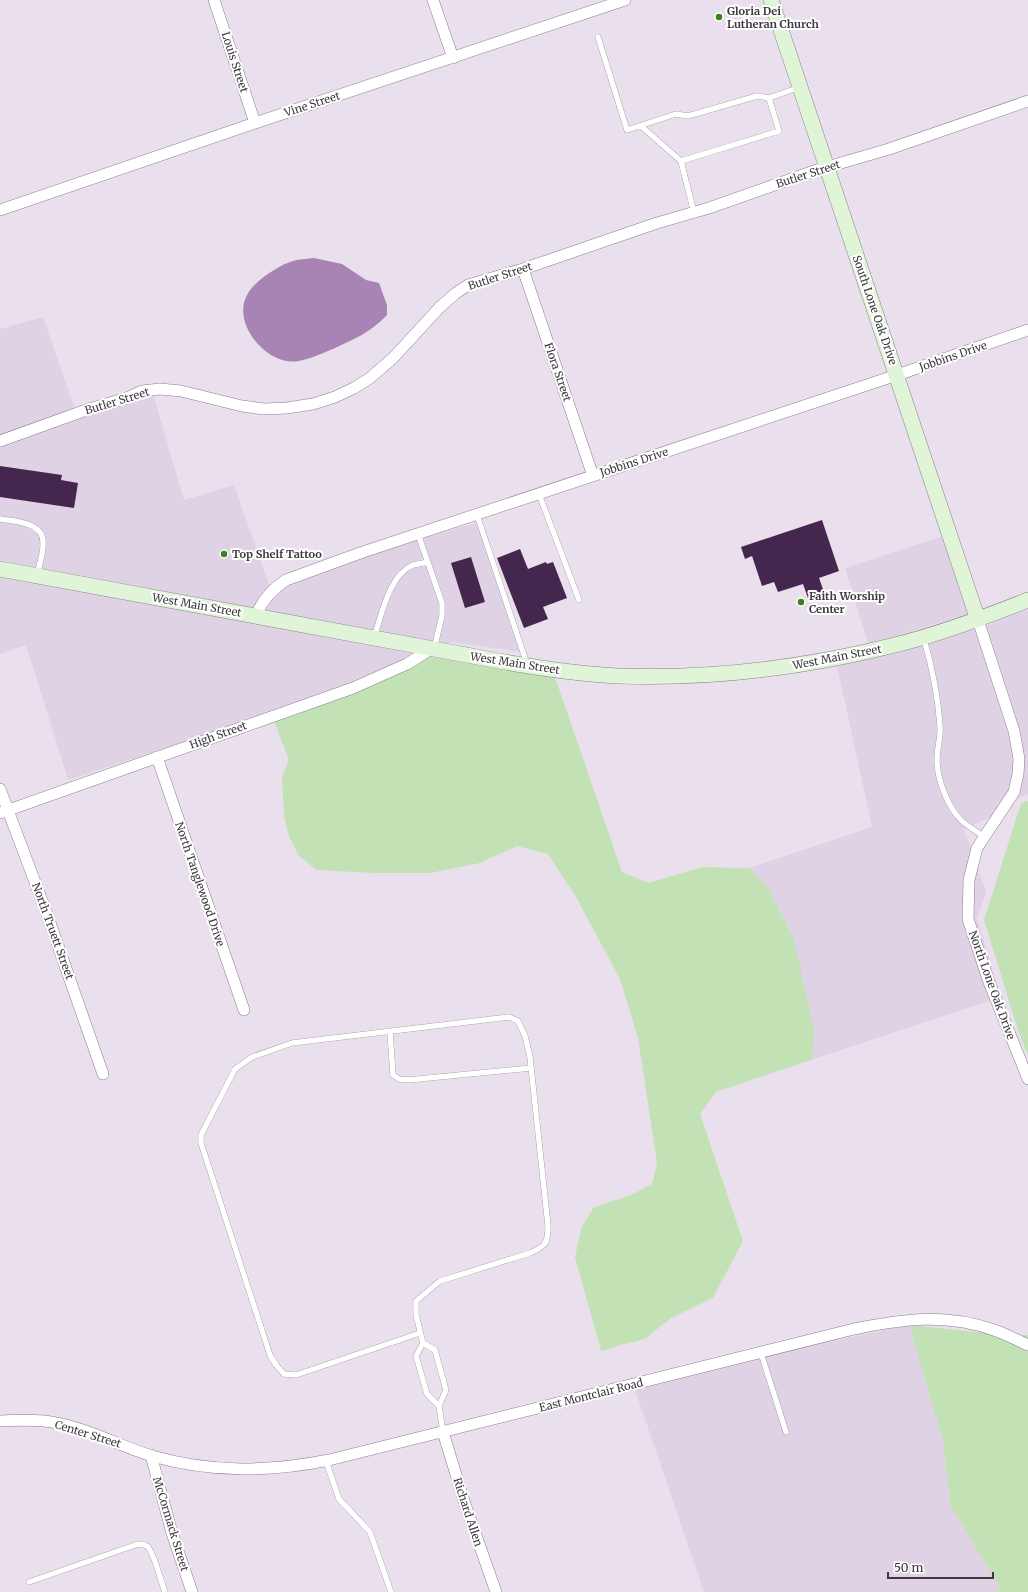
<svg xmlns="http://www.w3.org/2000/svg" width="1028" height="1592" viewBox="0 0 1028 1592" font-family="Merriweather,serif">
<rect width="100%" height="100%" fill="#eae0ed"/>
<!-- built -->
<path fill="#e0d2e5" d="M43 317 77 415 152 390 184 500 234 485 269 584 478 522 523 652 451 642 447 644 0 561V329Z
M943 536 969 614 889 638 868 643 845 568Z
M0 578 255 623 420 655 271 713 68 780 26 645 0 654Z
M1028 609V794L1016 799 1013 807 964 829 986 892 977 919 1001 997 811 1060 814 1042 793 936 768 888 749 868 872 827 837 666 894 654 988 625Z
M909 1325 943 1441 950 1505 1001 1589 991 1592H704L634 1387 789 1350Z"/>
<!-- green -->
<path fill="#c2e2b6" d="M420 655 498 669 555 677 622 872 649 883 702 867 749 868 768 888 793 936 814 1029V1042L811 1060 716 1092 700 1114 743 1241 713 1298 671 1318 646 1338 632 1343 631 1342 601 1351 575 1257 581 1229 593 1208 633 1194 652 1184 657 1163 638 1038 620 979 576 897 548 854 517 846 480 863 430 873H373L317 870 298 855 288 834 284 816 282 776 289 760 271 713Z
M1028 801V1055L1018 1030 984 920 1021 803Z
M909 1325 1005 1335H1028V1592H991L1001 1589 950 1505 943 1441Z"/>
<!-- water -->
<path fill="#a884b4" d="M314 258 342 264 366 280 379 283 387 305V315C371 332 355 339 333 349 323 353 310 359 299 361 268 367 231 324 247 295 253 282 279 265 293 261 299 259 307 259 314 258Z"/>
<!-- building -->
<path fill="#45264f" d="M0 466 62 475 61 480 78 483 74 508 0 497Z
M822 520 839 571 819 578 824 592 808 598 803 584 778 592 774 582 762 586 752 556 745 559 741 547Z
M520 549 528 569 546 562 547 564 553 562 567 598 543 607 548 619 524 628 497 558Z
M471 557 485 602 465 608 451 563Z"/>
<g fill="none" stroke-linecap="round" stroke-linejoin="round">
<!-- lane casing -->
<g stroke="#887f8b" stroke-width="6">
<path id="lane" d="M598 37 627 130 676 114 688 116 757 96 769 98
M641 126 681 161
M694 213 681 161 779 131 769 98 800 87
M539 494 579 600
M477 515 527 664
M0 519C14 521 43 522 43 542 44 552 39 565 37 576
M418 534 442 603V616L434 649
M374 637C382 614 389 575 413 565 418 564 423 563 428 562
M924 639C932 667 938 696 940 726 941 737 937 748 937 760 937 779 948 808 962 821 969 827 977 832 985 837
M390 1032 393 1075 399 1079 408 1080 531 1068
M420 1333 296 1375 284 1374 276 1365 270 1355 201 1143V1135L235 1069 252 1057 292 1043 509 1017 518 1021 525 1036 530 1057 548 1226C548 1243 546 1246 530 1253L440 1281 416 1301V1315L423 1343
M761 1353 786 1432
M439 1406 427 1394 416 1356 423 1343 435 1350 446 1390 439 1406 443 1432
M326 1461 339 1499 370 1532 391 1592
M29 1582 138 1544C141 1544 144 1544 147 1546 154 1552 161 1582 165 1592"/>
</g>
<!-- street casing -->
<g stroke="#887f8b" stroke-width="12">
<path id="street" d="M214 0 255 123
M433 0 453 58
M0 210 255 123 625 0
M523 269 593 476
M0 441 89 409 127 398 142 391 160 389 181 391 242 406 264 409 287 408 313 404 335 397 354 388 370 378 393 358 440 307 456 293 468 285 523 269 657 223 709 208 817 170 889 149 1028 101
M256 615C262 601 272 589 286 580L363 552 897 375 1028 330
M978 620 1014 731 1019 759 1018 774 1014 792 977 848 969 880 968 919 989 982 1028 1079
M157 757 244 1010
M0 789 47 914 103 1074
M0 813 353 688 407 664 431 649
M0 1421C15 1420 30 1420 45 1421 83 1426 117 1445 152 1456 212 1473 269 1472 329 1460L854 1329C903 1319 945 1313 994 1330 1006 1334 1017 1340 1028 1345
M443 1432 465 1504 496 1592
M151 1455 172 1533 192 1592"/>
</g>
<!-- secondary casing -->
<g stroke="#887f8b" stroke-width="16">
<path id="secondary" d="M771 0 978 620
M0 569 499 661C538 668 578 674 618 676 710 679 802 668 891 646 937 635 983 618 1028 600"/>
</g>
<!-- lane -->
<use href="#lane" stroke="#fff" stroke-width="5.5"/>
<!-- street -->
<use href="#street" stroke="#fff" stroke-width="11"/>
<!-- secondary -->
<use href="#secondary" stroke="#e0f5d7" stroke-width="15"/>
</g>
<!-- markers -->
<g fill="#3f7e1d" stroke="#fff" stroke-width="1.5">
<circle cx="719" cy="17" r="4"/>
<circle cx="224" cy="554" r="4"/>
<circle cx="801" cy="602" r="4"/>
</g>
<g text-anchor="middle" stroke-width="4" stroke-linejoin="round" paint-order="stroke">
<!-- poi labels -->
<g font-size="11" font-weight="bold" fill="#3d393e" stroke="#fff" text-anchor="start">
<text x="727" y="15">Gloria Dei<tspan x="727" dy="13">Lutheran Church</tspan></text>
<text x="232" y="558">Top Shelf Tattoo</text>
<text x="809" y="600">Faith Worship<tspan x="809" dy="13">Center</tspan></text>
</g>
<!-- street labels -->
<g font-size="11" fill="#3d393e" stroke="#fff">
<text transform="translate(235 62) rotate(72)" y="4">Louis Street</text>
<text transform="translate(312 104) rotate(-18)" y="4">Vine Street</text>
<text transform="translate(808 174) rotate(-18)" y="4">Butler Street</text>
<text transform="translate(500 276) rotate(-18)" y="4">Butler Street</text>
<text transform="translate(875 310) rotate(71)" y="4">South Lone Oak Drive</text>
<text transform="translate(953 356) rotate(-19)" y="4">Jobbins Drive</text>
<text transform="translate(558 372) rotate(71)" y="4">Flora Street</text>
<text transform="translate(117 401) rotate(-17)" y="4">Butler Street</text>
<text transform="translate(634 462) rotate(-18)" y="4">Jobbins Drive</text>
<text transform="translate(197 605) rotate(10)" y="4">West Main Street</text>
<text transform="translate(837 657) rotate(-11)" y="4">West Main Street</text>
<text transform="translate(515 663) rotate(9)" y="4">West Main Street</text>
<text transform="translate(218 735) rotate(-20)" y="4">High Street</text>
<text transform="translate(200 884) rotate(71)" y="4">North Tanglewood Drive</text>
<text transform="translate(53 931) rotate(70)" y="4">North Truett Street</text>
<text transform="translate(992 985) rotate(70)" y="4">North Lone Oak Drive</text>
<text transform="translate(591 1395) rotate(-14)" y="4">East Montclair Road</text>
<text transform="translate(88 1434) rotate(17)" y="4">Center Street</text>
<text transform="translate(468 1512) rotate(72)" y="4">Richard Allen</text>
<text transform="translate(171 1524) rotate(73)" y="4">McCormack Street</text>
</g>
</g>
<!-- scale -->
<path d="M888 1572v6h105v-6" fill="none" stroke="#3d393e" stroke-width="2"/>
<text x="894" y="1572" font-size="12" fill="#3d393e" stroke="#ffffff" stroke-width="3" paint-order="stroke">50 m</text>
</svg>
